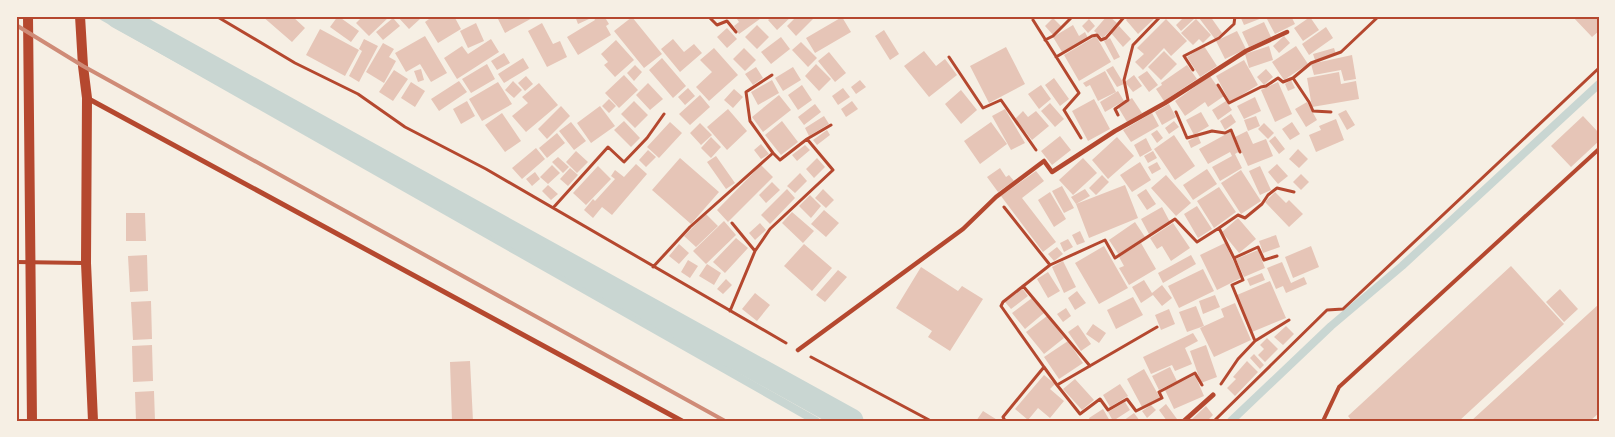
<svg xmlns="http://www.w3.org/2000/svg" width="1615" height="437" viewBox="0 0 1615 437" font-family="'DM Sans',sans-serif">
<rect width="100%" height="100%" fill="#f6efe4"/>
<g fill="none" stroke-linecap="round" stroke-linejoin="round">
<!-- stream -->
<path stroke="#c9d6d2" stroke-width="8" d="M102 16 816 421
M1231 421 1331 326 1402 266 1599 84"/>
<!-- canal -->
<path stroke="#c9d6d2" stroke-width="25" d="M118 16 851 421"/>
</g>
<!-- building -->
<path fill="#e6c5b7" d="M262 16H292L305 28 292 42Z
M338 16 359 31 351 42 330 27Z
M363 16H390L369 36 356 23Z
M397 16H418L420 19 409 29Z
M433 16H454L461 29 438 43 425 22Z
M504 16H536L505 33 498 19Z
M575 16H588L589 19 578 24Z
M593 16H604L609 24 606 26 611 35 578 55 567 37 595 20Z
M735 16H764L739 34 734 26 739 22Z
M773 16H792L777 30 768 20Z
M797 16H816L796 36 787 26Z
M1107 16H1109L1117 23 1103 38 1094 31Z
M1130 16H1157L1138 34 1126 20Z
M1185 16H1193L1195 18 1181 31 1176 25Z
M1201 16H1210L1222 33 1215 39 1199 18Z
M1240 16H1262V18L1244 25Z
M1273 16H1291L1295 24 1275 34 1267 19Z
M1572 16H1595L1599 20V31L1592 37Z
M632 17 662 54 644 68 614 31Z
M842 17 851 32 815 53 806 38Z
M1310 17 1319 30 1303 41 1294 28Z
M393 18 400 26 383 40 376 32Z
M1053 18 1062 27 1053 35 1045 26Z
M1089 19 1095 26 1088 33 1082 26Z
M1166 19 1187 41 1171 56 1164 48 1143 70 1135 62 1144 54 1137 48Z
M1196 19 1211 35 1203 43 1199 39 1193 45 1181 33Z
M1264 22 1271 37 1249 47 1242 32Z
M476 23 484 41 468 48 460 31Z
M542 23 553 44 560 41 567 57 547 67 528 31Z
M757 25 769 37 757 49 745 37Z
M1073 25 1079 36 1085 32 1088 38 1062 52 1053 37Z
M1119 26 1131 39 1123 47 1111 33Z
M1326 27 1333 38 1309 55 1302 44Z
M727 28 737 39 727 48 717 37Z
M320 29 359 50 345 76 306 55Z
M884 30 899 54 890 60 875 36Z
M1237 31 1246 49 1225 59 1216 41Z
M425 36 447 73 431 82 420 64 406 72 395 53Z
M1096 36 1111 62 1079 81 1064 55Z
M1284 36 1290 43 1279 53 1273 46Z
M781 37 790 49 771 64 761 52Z
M1110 38 1120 57 1114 60 1104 41Z
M364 39 378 46 359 82 349 76 362 51 359 49Z
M491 39 499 52 457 79 444 58 462 46 468 54Z
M673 39 684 52 694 44 702 53 680 72 661 49Z
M616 40 634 60 615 77 604 65 608 62 601 54Z
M801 42 817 58 808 67 792 50Z
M383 43 394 49 389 57 396 61 384 83 366 72Z
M1204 46 1217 66 1200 77 1187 57Z
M1269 46 1273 60 1249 68 1245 54Z
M1296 46 1308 64 1284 80 1272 62Z
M1006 47 1025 84 989 103 970 66Z
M714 48 738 75 709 101 696 87 712 72 700 60Z
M744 48 756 60 745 71 733 59Z
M1334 48 1336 54 1315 60 1313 54Z
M924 51 936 66 945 59 957 75 929 97 904 66Z
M1164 51 1177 64 1161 80 1148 67Z
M829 52 846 73 835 82 818 61Z
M504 53 510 63 497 70 491 61Z
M1352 55 1356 79 1344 81 1341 70 1314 75 1311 64Z
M523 58 529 68 504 83 498 74Z
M662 58 686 86 673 98 649 70Z
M1244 60 1258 85 1230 102 1216 76Z
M487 64 495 79 471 93 462 79Z
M816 64 831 79 819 91 805 76Z
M635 65 642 72 634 81 627 73Z
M1187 65 1197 79 1164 101 1156 89 1162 85 1161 83Z
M1113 66 1124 84 1117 87 1106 70Z
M756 67 763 78 753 85 745 74Z
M793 67 801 80 783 91 775 78Z
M421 69 424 80 418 82 414 71Z
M1266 69 1273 77 1264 85 1257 77Z
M394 70 408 79 393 101 379 92Z
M1105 71 1116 92 1098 101 1090 85 1086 87 1083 83Z
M1147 71 1158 85 1149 92 1138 77Z
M1339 72 1341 84 1356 81 1359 99 1312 107 1307 78Z
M624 75 638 90 619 108 605 93Z
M1134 75 1142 86 1133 92 1125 82Z
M526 76 533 84 525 91 518 83Z
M1210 76 1224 96 1208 107 1205 102 1185 116 1175 101Z
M1054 78 1069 99 1060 106 1045 85Z
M772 80 779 93 758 105 751 92Z
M860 80 866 87 856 94 851 87Z
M1291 80 1295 88 1288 91 1285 84Z
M459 81 467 92 439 111 431 99Z
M513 81 522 90 514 98 505 90Z
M411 82 425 91 415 107 401 98Z
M498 82 512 104 482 121 469 99Z
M1278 82 1292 114 1275 122 1261 90Z
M539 83 558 105 526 132 512 116 528 103 522 97Z
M648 83 663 99 650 110 636 95Z
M802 85 812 100 798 110 788 95Z
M1041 85 1051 99 1039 109 1028 94Z
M688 88 695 96 685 105 678 97Z
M843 88 850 97 838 105 832 96Z
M734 89 743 97 733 108 724 100Z
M961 90 977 110 961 124 945 104Z
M1118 91 1124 101 1105 112 1100 102Z
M700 95 710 107 690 125 679 114Z
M779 95 791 110 763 132 752 117Z
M1255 97 1261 111 1244 119 1237 106Z
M1132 98 1142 113 1127 122 1118 107Z
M609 99 616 106 609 113 602 106Z
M1094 99 1110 129 1088 141 1072 111Z
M467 101 475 116 461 124 453 109Z
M634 101 648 115 635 128 621 114Z
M852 101 858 109 846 117 841 109Z
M1226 101 1232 110 1218 120 1212 110Z
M1307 102 1317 120 1306 127 1295 109Z
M1050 103 1064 119 1055 127 1041 111Z
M815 104 821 112 804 125 798 117Z
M1169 104 1176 117 1162 125 1155 112Z
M561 106 570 116 547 139 538 129Z
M600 106 615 126 591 143 577 123Z
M728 109 747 131 727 150 707 127Z
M1005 109 1025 143 1011 150 992 116Z
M1346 110 1355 125 1347 130 1338 114Z
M1023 111 1028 117 1036 111 1049 126 1032 140 1015 119Z
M1201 112 1209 126 1194 135 1186 120Z
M502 113 521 141 505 152 485 125Z
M1152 113 1159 126 1131 142 1123 130Z
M1231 114 1236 122 1225 130 1220 121Z
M824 116 829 124 809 136 805 128Z
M1256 116 1260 126 1248 131 1244 120Z
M1583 116 1599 133V141L1571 167 1551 146Z
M1336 119 1344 140 1316 152 1309 135 1321 130 1319 126Z
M624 121 640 138 631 147 614 130Z
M782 121 798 142 781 155 765 135Z
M1174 121 1179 127 1169 134 1165 128Z
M571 122 586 141 574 150 559 131Z
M670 122 682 133 659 158 647 147Z
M991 122 1007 144 980 164 964 141Z
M1292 122 1300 134 1290 140 1282 129Z
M700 123 712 135 701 145 690 133Z
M1264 123 1274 133 1268 139 1258 129Z
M827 130 830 135 817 145 813 140Z
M1157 130 1163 138 1157 143 1151 134Z
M1247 131 1253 144 1266 139 1273 156 1248 166 1235 137Z
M1230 132 1240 151 1235 154 1242 168 1220 181 1212 167 1232 156 1230 152 1208 164 1199 149Z
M557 133 565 143 547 158 539 148Z
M1174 135 1195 166 1175 180 1154 149Z
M1060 136 1071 150 1052 165 1041 151Z
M1198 136 1201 143 1191 148 1188 141Z
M1275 136 1285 149 1279 154 1269 141Z
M711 137 721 147 711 158 701 148Z
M1117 137 1134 156 1108 179 1092 160Z
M1146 138 1152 150 1140 157 1134 145Z
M761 144 769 154 761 159 754 150Z
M805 145 810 150 797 161 792 155Z
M536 148 545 159 522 179 512 168Z
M1298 149 1308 159 1299 168 1289 159Z
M648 150 656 157 646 167 639 160Z
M576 151 588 162 577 173 566 162Z
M1153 151 1157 158 1148 163 1144 156Z
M716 156 735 183 726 189 707 162Z
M558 157 569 167 563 173 552 162Z
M680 158 719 192 691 224 652 190Z
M817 158 825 167 814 178 806 169Z
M1083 158 1097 173 1073 195 1059 180Z
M1140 162 1151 180 1132 192 1120 175Z
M1157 162 1161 169 1152 174 1148 167Z
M636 164 647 174 612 215 602 207 593 218 584 210 593 199 595 201 615 179 611 176 615 170 624 177Z
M1277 164 1288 176 1278 184 1268 172Z
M552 165 560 173 548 184 540 177Z
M761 165 773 177 728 222 717 210Z
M598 166 611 179 586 205 573 193Z
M1260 166 1271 190 1260 195 1249 171Z
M570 168 578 175 568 186 560 179Z
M1000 168 1006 177 1009 175 1014 181 998 192 987 177Z
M1207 169 1217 184 1193 200 1183 185Z
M1241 170 1261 201 1241 214 1221 183Z
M1036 171 1044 181 1022 198 1056 242 1043 252 1001 196Z
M535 172 540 179 532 186 526 179Z
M800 173 807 181 795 193 787 186Z
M1301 174 1309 182 1301 190 1293 182Z
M1102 175 1109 182 1096 195 1089 188Z
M1166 175 1191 203 1176 216 1151 188Z
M772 182 780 190 766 203 759 195Z
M548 185 558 194 551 200 542 191Z
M1125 185 1138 218 1089 238 1076 204Z
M1062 186 1074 208 1064 213 1052 191Z
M1219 187 1236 212 1214 228 1197 201Z
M787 189 795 198 770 224 761 215Z
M823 189 834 200 826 208 815 198Z
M1085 189 1090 196 1076 204 1071 197Z
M1146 189 1156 204 1147 210 1137 195Z
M1050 192 1066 219 1054 227 1038 200Z
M1275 192 1286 203 1289 200 1303 214 1289 227 1265 202Z
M810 195 821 206 811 218 799 206Z
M1197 206 1212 229 1198 238 1184 214Z
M1162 207 1170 222 1149 234 1141 219Z
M824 210 839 223 826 237 811 224Z
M792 212 814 231 803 243 782 223Z
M126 213H145L146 241H126Z
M706 214 718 226 696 247 684 236Z
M1238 218 1256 239 1239 253 1222 232Z
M724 221 736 235 706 264 693 251Z
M1135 222 1145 237 1119 255 1109 240Z
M760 223 766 230 755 240 749 233Z
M1173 223 1190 248 1171 261 1162 246 1157 249 1150 238Z
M1080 231 1085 242 1077 245 1072 235Z
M1276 235 1280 247 1263 253 1259 241Z
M736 238 748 248 725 273 713 262Z
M1068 239 1073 247 1064 252 1060 243Z
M1141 243 1156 269 1129 285 1119 268 1124 266 1119 257Z
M1225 243 1241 278 1217 290 1200 255Z
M679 244 689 253 679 264 669 256Z
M804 244 832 268 812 291 784 266Z
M1104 246 1128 288 1099 304 1075 263Z
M1311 246 1319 267 1293 278 1285 257Z
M1057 247 1063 254 1054 261 1048 254Z
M1258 250 1265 268 1244 277 1236 259Z
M147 255 148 291 130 292 128 256Z
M1191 255 1196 264 1163 283 1158 273Z
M688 260 698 266 690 278 681 272Z
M1063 261 1076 287 1064 293 1052 267Z
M1282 262 1291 283 1304 277 1307 284 1286 293 1283 286 1276 289 1267 268Z
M707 264 721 273 714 285 699 276Z
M1511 266 1564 324 1459 421H1352L1348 416Z
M921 267 958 291 962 286 983 299 950 351 928 337 932 331 896 308Z
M1203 269 1214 291 1179 308 1168 286Z
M838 270 847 277 825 302 816 295Z
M1048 272 1060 291 1048 298 1037 279Z
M1262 273 1265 280 1250 286 1247 279Z
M726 279 732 285 723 294 717 289Z
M1144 280 1152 293 1162 285 1172 298 1162 306 1153 295 1141 303 1132 287Z
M1270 281 1286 318 1252 332 1237 295Z
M1022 288 1028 296 1011 309 1005 302Z
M1560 289 1578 309 1564 322 1546 302Z
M1077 291 1086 303 1075 310 1068 298Z
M755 293 770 305 757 321 742 309Z
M1215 295 1220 307 1203 314 1199 301Z
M1133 297 1143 315 1116 329 1107 310Z
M1032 298 1044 313 1025 329 1012 313Z
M151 301 152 339 133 340 131 302Z
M1235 303 1251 340 1214 357 1200 328 1224 317 1221 309Z
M1599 304V413L1590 421H1471Z
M1196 306 1204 326 1187 332 1179 312Z
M1066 308 1071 316 1063 322 1057 314Z
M1169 309 1175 324 1161 330 1155 315Z
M1047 316 1064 338 1044 354 1026 332Z
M1093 324 1106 333 1099 343 1086 334Z
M1078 325 1091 344 1081 351 1068 332Z
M1286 326 1294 334 1283 345 1274 337Z
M1193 333 1198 341 1185 348 1192 364 1175 371 1172 365 1151 374 1143 357Z
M1267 338 1278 349 1265 362 1258 355 1264 349 1260 345Z
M1068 341 1083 363 1059 379 1044 357Z
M152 345 153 381 133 382 132 346Z
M1206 345 1217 377 1201 383 1190 351Z
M1254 354 1264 365 1260 369 1250 358Z
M470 361 473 421H452L450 362Z
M1247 361 1258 372 1235 396 1227 388 1236 379 1233 377Z
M1170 367 1177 381 1159 390 1152 376Z
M1144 369 1160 398 1142 407 1127 379Z
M1044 375 1055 384 1050 389 1064 401 1050 418 1038 408 1028 420 1015 409Z
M1195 375 1204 396 1174 409 1165 390Z
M1075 379 1094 400 1082 410 1063 389Z
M1120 384 1128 396 1110 407 1103 395Z
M154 391 155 421H136L135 392Z
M1125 402 1130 410 1113 421 1108 412Z
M1166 404 1177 419 1174 421H1167L1159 410Z
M1151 405 1156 410 1147 418 1142 411Z
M1206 406 1213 415 1207 421H1190Z
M1103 409 1110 421H1090L1089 418Z
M983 411 999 421H976Z
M1134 413 1140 421H1123Z"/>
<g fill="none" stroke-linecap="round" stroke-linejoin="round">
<!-- path -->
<path stroke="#b5482f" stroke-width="3" d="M216 16 295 63 358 94 405 127 486 169 786 343
M708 16 717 25 727 21 736 32
M1033 20 1079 93 1064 110 1081 138
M1045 40 1053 36 1073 16
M949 57 983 108 1001 100 1036 150
M1056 57 1092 36 1097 35 1101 40 1106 38 1125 16
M1193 70 1184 56 1219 38 1234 24 1235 16
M772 75 746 92 750 121 773 153
M1293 78 1311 63 1341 52 1379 16
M1218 85 1229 103 1261 87 1266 86 1278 78 1283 82 1293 78 1309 102 1313 111 1331 112
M1176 112 1187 138 1212 131 1225 133 1231 130 1240 152
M1118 115 1115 109 1128 100 1124 80 1133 45 1161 16
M1004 207 1050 265
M553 208 608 147 624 162 647 138 664 114
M732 223 755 251
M1234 258 1219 228 1238 215 1245 218 1262 204 1268 195 1277 188 1294 192
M653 267 690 227 773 153 780 160 807 139 831 125
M1023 286 1090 366
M730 311 755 251 770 229 833 170 807 139
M1255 341 1232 285 1243 280 1234 258 1258 247 1264 260 1277 256
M811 357 931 421
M1044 367 1057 385 1157 327
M1221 384 1238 359 1255 341 1289 320
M1057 385 1080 414 1100 399 1108 410 1127 399 1136 411 1162 398 1159 392 1195 373 1202 385
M1005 421 1003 417 1044 367 1001 306 1003 302 1050 265 1105 240 1115 258 1175 219 1197 242 1219 228
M1214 421 1327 310 1343 309 1599 68"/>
<!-- service -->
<path stroke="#b5482f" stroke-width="4" d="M16 262 84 263
M1323 421 1339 387 1599 149"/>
<!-- pedestrian -->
<path stroke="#b5482f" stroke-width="4.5" d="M798 350 963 229 996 197 1044 161 1052 172 1115 131 1165 103 1246 51 1287 32"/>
<!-- minor -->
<path stroke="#b5482f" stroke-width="5" d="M87 98 682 421
M1184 421 1213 395"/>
<!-- secondary -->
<path stroke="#b5482f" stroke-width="10" d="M28 16 32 421
M80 16 83 66 87 98 86 263 93 421"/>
<!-- rail -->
<path stroke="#cf8b77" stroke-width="4" d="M16 25 83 66 725 421"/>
</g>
<!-- border -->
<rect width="1615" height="437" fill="none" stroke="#f6efe4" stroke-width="35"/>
<rect x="18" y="18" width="1580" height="402" fill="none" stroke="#b5482f" stroke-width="2"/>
</svg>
